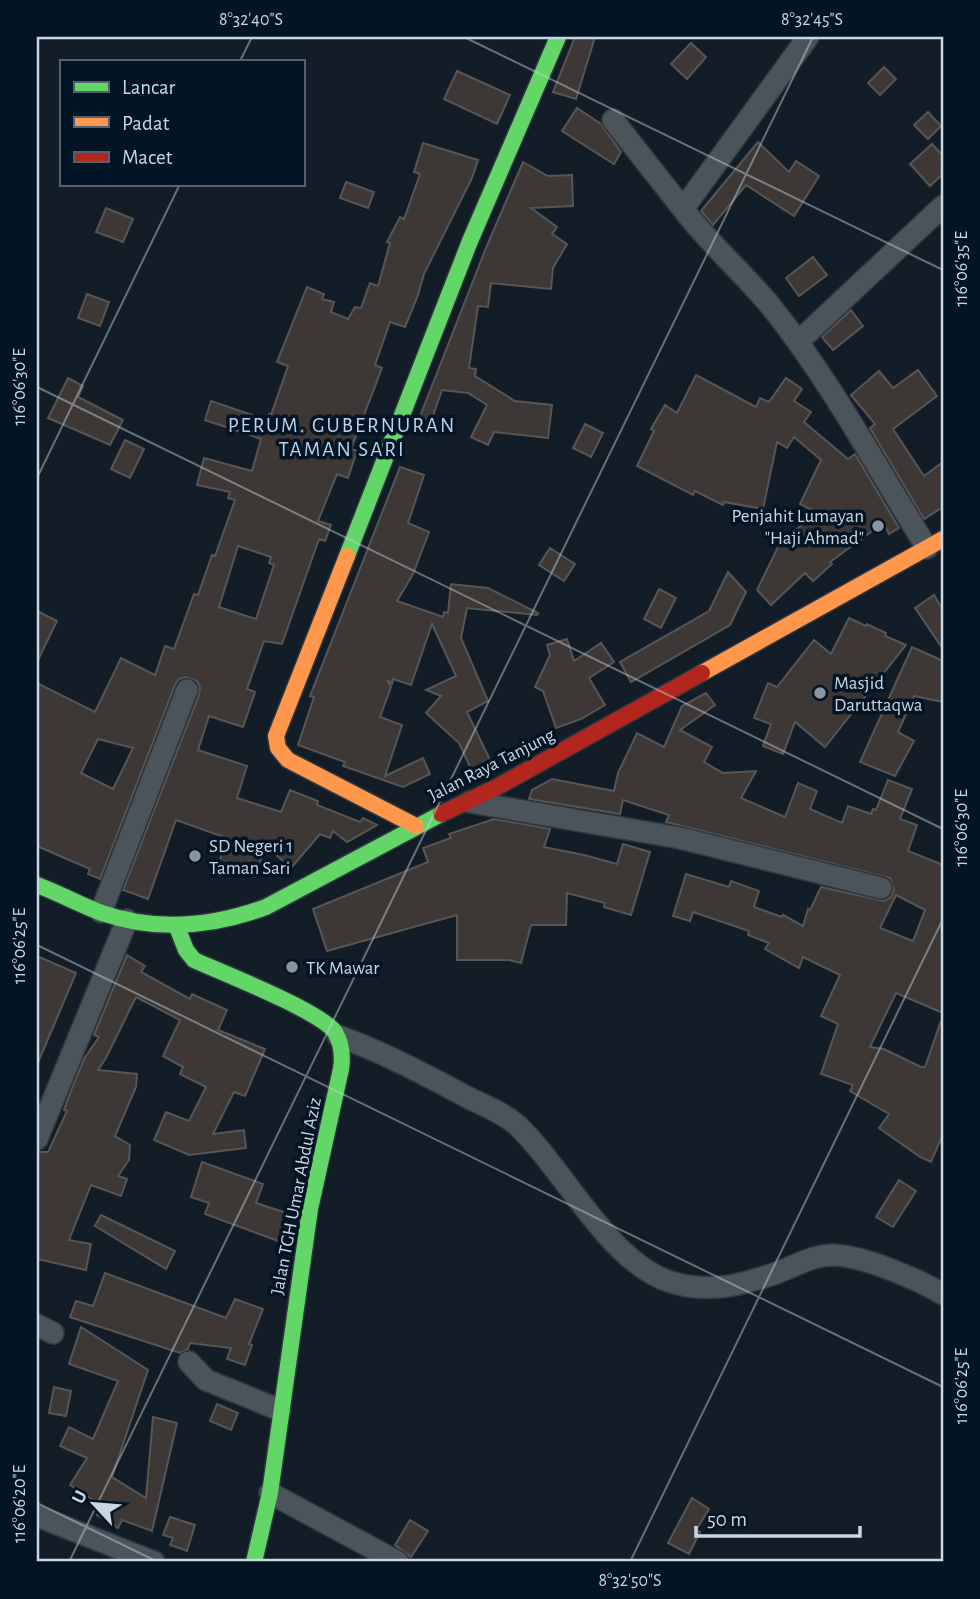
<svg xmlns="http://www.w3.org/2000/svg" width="980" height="1599" viewBox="0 0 980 1599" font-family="'Alegreya Sans',sans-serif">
<rect width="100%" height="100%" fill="#131d27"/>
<!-- building -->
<path fill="#3d3835" stroke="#575657" stroke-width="2" fill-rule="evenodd" d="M575 37H595L576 99 553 92Z
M691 43 706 57 687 79 671 64Z
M884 67 896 79 880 95 868 83Z
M457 71 510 95 497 124 444 99Z
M577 108 601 124 621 152 614 164 562 131Z
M928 112 941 126 928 139 914 125Z
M758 142 789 172 796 161 819 176 794 216 746 185 713 225 701 211Z
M423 143 478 160 472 178 424 274 418 295 405 327 390 322 375 365 382 368 351 449 357 451 348 478 337 474 318 521 331 525 325 541 319 539 282 644 264 641 247 689 255 692 243 727 209 716 198 750 247 766 237 798 281 812 290 790 318 801 317 805 360 822 363 818 377 825 347 842 333 831 330 838 320 834 291 868 266 846 255 877 218 865 227 838 176 820 148 899 123 890 199 695 200 687 197 681 186 677 179 679 175 685 100 879 88 874 90 869 37 846V683L95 712 121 658 155 675 165 646 174 649 194 594 198 595 212 555 215 556 235 500 228 498 230 492 197 485 204 458 252 471 261 439 205 420 211 401 267 420 269 414 271 415 288 366 277 362 307 287 324 294 322 299 334 302 331 312 348 319 355 307 361 308 370 283 378 286 390 243 387 242 400 217 404 219 420 174 414 172ZM238 546 271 557 269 563 274 565 256 619 219 607ZM98 739 133 748 113 789 81 773Z
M932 144 943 156V174L930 186 910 164Z
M523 162 548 176 572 175 573 206 531 208 557 227 552 234 567 244 553 268 551 289 491 283 488 307 478 306 469 368 476 369 475 376 515 401 552 405 548 438 494 432 488 445 471 437 487 405 468 393 442 390 429 427 417 424 486 248Z
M346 182 374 192 368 208 340 198Z
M106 208 133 219 123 242 96 232Z
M813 257 827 275 799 296 786 278Z
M87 294 109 302 100 326 78 318Z
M851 310 863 326 833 350 822 337Z
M918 370 937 396 893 429 924 476 943 462V507L924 519 870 428 875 424 851 395 879 371 893 388Z
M696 375 756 407 760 398 769 402 786 378 802 389 794 401 811 412 804 422 848 459 855 454 899 528 889 534 883 523 830 562 832 564 813 581 805 573 771 605 757 590 780 543 809 519 804 518 812 510 800 504 821 460 794 437 787 448 777 442 763 509 724 502 723 505 695 491 693 495 637 466 654 431 651 429 665 405 677 413Z
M68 378 83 386 78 397 123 420 110 445 48 418Z
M585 424 603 433 591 457 573 448Z
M125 440 144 449 130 478 111 469Z
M400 467 424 475 408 523 429 532 413 574 397 601 443 617 444 612 448 613 451 584 488 588 538 613 537 615 467 608 461 638 488 701 467 712 492 764 473 773 459 743 426 713 441 696 426 690 456 676 432 624 411 685 393 679 392 684 387 680 391 687 380 717 402 725 385 776 423 758 430 774 403 787 343 766 345 762 298 745 314 697 310 696Z
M550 548 575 564 564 581 539 565Z
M728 572 746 592 730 625 631 682 620 662 709 611Z
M659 589 676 598 661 628 644 619Z
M934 595 943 610V649L915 608Z
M37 611 57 621 37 662Z
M849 618 866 626 867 624 886 633 885 636 906 645 825 747 795 722 783 754 763 746 771 724 754 718 768 683 777 687 814 640 831 654Z
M567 639 574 661 601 643 614 662 589 678 605 705 581 719 556 728 543 691 535 687 550 655 547 645Z
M912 647 943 661V702L914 696 898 732 914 741 895 776 860 762Z
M706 693 715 705 680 730 712 747 704 762 723 773 756 771 741 798 785 817 798 783 817 791 810 809 842 823 848 806 871 814 873 809 876 810 888 780 912 789 900 819 917 825 908 851 943 865V1013L896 993 870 1047 884 1049 921 1067H925L941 1021 943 1022V1134L931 1162 920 1157 879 1128 889 1114 850 1091 853 1085 821 1074 838 1024 821 1016 840 975 803 957 799 968 765 949 769 943 748 935 749 931 693 912 690 921 673 916 686 874 729 887 731 881 759 891 754 907 782 917 783 915 803 926 808 909 810 910 821 887 884 901 891 897 894 890 890 878 666 822 669 815 623 800 620 814 529 799 532 790 552 779 614 791 618 773 637 733 664 747 682 706ZM896 895 925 910 913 941 880 928Z
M494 819 550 829 544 847 584 855 617 864 623 844 650 852 631 915 604 907 605 903 567 893 566 925H531L521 963 509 960H457V915L327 951 313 909 428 862 423 848 451 838 449 834Z
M127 955 145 966 141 972 190 999 192 994 227 1010 218 1030 265 1049 245 1096 234 1092 213 1134 244 1130 246 1148 189 1155 154 1140 166 1112 189 1121 206 1087 180 1074 183 1067 163 1056 180 1020 136 997 106 1058 98 1070 137 1074 136 1087 115 1136 130 1145 129 1160 118 1176 127 1179 121 1196 91 1185 69 1240 91 1244 86 1270 37 1259V1152H48L67 1111 64 1110 72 1088 84 1059 99 1037 94 1035Z
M37 956 76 973 37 1065Z
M202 1162 263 1184 256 1203 290 1214 282 1240 278 1241 205 1214 209 1203 191 1197Z
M899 1180 916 1191 893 1227 876 1217Z
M101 1215 175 1251 166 1269 95 1226Z
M105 1273 226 1318 235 1299 263 1309 249 1344 252 1345 245 1365 227 1359 231 1348 190 1343 188 1349 180 1353 70 1317 76 1301 93 1306Z
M81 1327 148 1370 112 1477 146 1498 153 1417 177 1423 152 1531 122 1520 118 1528 97 1515 103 1506 70 1485 87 1458 60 1446 69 1427 93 1439 118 1381 69 1364Z
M54 1387 71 1391 66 1416 49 1413Z
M217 1404 238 1413 231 1430 210 1421Z
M692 1498 709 1509 696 1530 700 1532 689 1554 668 1543Z
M170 1517 195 1525 187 1551 170 1545 173 1538 163 1535Z
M410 1520 428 1531 411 1557 395 1545Z"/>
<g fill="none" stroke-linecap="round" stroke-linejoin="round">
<!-- street casing -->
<g stroke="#2e363e" stroke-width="24">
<path id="street" d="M808 37 683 209C710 245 745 274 773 309 831 382 878 469 927 548
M613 120 683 209
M798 342 943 206
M470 802 680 838 881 888
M101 912 187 690
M338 1036C383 1052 424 1074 467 1097 483 1105 504 1113 517 1125 564 1169 609 1263 671 1282 708 1294 743 1285 779 1272 797 1265 813 1255 834 1255 864 1256 917 1279 943 1294
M37 1139 127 920
M37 1325 53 1333
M189 1362 206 1380 280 1410
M270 1493 398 1562
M37 1516 154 1562"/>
</g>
<!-- fast casing -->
<g stroke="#2e363e" stroke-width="19">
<path id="fast" d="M347 556 470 241 558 37
M37 885C59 893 80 905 102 913 157 932 212 927 266 907L441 814
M177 927 186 950 194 960C223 973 320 1011 335 1032 342 1044 343 1056 341 1069L310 1209 270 1493 254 1562"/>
</g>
<!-- slow casing -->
<g stroke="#2e363e" stroke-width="19">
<path id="slow" d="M347 556 276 736 278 748 288 760 416 826
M702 673 943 539"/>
</g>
<!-- jam casing -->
<g stroke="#2e363e" stroke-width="19">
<path id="jam" d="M441 814 499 786 702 673"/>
</g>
<!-- street -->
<use href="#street" stroke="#4b535b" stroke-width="21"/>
<!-- fast -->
<use href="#fast" stroke="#63d668" stroke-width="16"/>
<!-- slow -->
<use href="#slow" stroke="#ff974d" stroke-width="16"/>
<!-- jam -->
<use href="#jam" stroke="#b3261e" stroke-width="16"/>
</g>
<!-- ticks -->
<path fill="none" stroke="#cad6e2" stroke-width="2" stroke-opacity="0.45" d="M464 37 943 270M240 61 252 37M37 387 943 829M37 478 180 184M37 945 943 1387M37 1503 158 1562M69 1562 813 37M630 1562 943 919"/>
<!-- markers -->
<g fill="#8a95a1" stroke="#031424" stroke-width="2.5">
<circle cx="878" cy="526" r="7"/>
<circle cx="820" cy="693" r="7"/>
<circle cx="195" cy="856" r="7"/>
<circle cx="292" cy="967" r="7"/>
</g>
<g text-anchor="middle" stroke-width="7" stroke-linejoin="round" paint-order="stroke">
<!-- poi labels -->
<g font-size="19" fill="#cad6e2" stroke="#031424" text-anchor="start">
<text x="864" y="522" text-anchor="end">Penjahit Lumayan<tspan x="864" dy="22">"Haji Ahmad"</tspan></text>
<text x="834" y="689">Masjid<tspan x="834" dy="22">Daruttaqwa</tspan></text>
<text x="209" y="852">SD Negeri 1<tspan x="209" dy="22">Taman Sari</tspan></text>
<text x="306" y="974">TK Mawar</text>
</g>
<!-- street labels -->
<g font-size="19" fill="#cad6e2" stroke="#031424">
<text transform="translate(491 764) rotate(-27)" y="7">Jalan Raya Tanjung</text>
<text transform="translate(295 1196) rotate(-79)" y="7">Jalan TGH Umar Abdul Aziz</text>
</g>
<!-- neighbourhood labels -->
<g font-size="21" letter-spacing="2" fill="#bbd2ea" stroke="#031424">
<text x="342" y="432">PERUM. GUBERNURAN<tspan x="342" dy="24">TAMAN SARI</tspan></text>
</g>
</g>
<!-- border -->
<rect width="980" height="1599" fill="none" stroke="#031424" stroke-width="77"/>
<!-- legend -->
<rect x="60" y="60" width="245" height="126" fill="#031424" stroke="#536270" stroke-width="2"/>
<rect x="74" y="82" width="35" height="10" fill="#63d668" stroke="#536270" stroke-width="2"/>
<text x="122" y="94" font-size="21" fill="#cad6e2">Lancar</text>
<rect x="74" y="117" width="35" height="10" fill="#ff974d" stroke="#536270" stroke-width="2"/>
<text x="122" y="130" font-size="21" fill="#cad6e2">Padat</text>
<rect x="74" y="152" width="35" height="10" fill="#b3261e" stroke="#536270" stroke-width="2"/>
<text x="122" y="164" font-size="21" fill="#cad6e2">Macet</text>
<!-- north arrow -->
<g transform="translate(94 1504) rotate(296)" stroke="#031424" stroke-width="5" paint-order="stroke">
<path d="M0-5L12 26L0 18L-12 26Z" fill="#cad6e2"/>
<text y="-10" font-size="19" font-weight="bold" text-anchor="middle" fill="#cad6e2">U</text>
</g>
<!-- scale -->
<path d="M696 1526v10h164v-10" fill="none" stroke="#cad6e2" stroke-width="3.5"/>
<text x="707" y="1526" font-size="21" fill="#cad6e2" stroke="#031424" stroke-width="5" paint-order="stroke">50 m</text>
<rect x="38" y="38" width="904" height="1522" fill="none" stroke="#cad6e2" stroke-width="2.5"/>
<g font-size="18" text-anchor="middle" fill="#cad6e2">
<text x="251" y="25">8°32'40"S</text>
<text x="812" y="25">8°32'45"S</text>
<text transform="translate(961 269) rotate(-90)" y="6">116°06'35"E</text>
<text transform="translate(19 387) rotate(-90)" y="6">116°06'30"E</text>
<text transform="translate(961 828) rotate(-90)" y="6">116°06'30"E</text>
<text transform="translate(19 946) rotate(-90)" y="6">116°06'25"E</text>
<text transform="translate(961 1386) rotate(-90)" y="6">116°06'25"E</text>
<text transform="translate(19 1504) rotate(-90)" y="6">116°06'20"E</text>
<text x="630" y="1586">8°32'50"S</text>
</g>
</svg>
